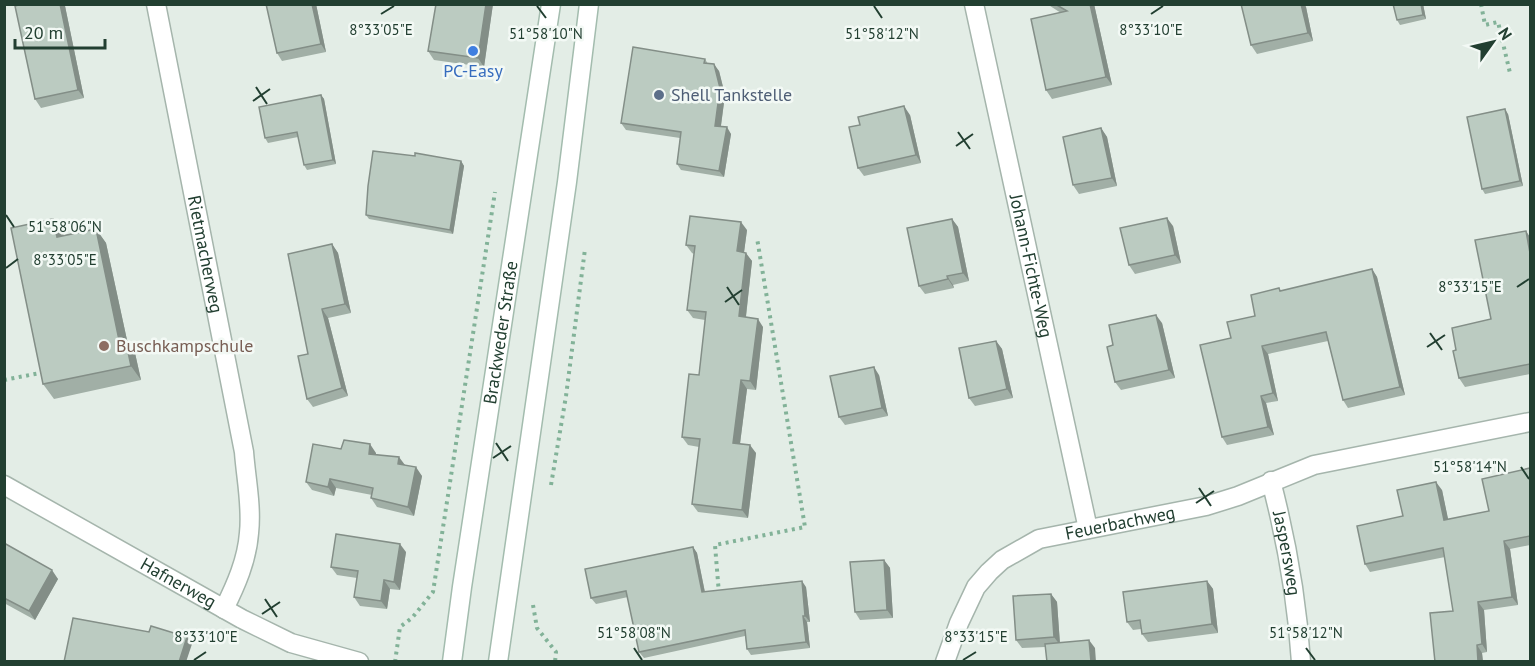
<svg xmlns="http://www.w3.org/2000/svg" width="1535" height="666" viewBox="0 0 1535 666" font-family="'PT Sans',sans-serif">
<rect width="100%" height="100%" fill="#e3ede6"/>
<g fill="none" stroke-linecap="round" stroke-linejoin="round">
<!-- minor casing -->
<g stroke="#a5b5ac" stroke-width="21">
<g id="minor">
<path id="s1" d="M156 4 244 452C246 479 252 506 249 533 247 560 236 585 224 609"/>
<path id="s2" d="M974 4 1088 529"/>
<path id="s3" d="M1271 481C1287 542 1297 599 1301 662"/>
<path id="s4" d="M4 485 242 619 291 643 359 662"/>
<path id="s5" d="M945 662 959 623 976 587 989 572 1002 560 1039 539 1206 506 1238 496 1314 465 1530 422"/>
</g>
</g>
<!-- secondary casing -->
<g stroke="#a3bcae" stroke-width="21">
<g id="secondary">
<path id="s6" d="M452 662 462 587 551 4"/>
<path d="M498 662 567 182 589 4"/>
</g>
</g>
<!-- path -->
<path stroke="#82b298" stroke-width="4" stroke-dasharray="3 4.5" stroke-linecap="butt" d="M1481 4 1485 25 1498 22 1510 73
M4 380 45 372
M551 485 566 396 585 249
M719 594 715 545 805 527 757 238
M533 605 537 628 556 652 555 662
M395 662 400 627 412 618 433 592 495 192"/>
<!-- minor -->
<use href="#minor" stroke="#fff" stroke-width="18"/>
<!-- secondary -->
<use href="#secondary" stroke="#fff" stroke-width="18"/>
</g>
<!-- wall -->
<path fill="#a1afa6" d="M22 4H64L65 6 84 98 41 108 35 99Z
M266 4H316L326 52 282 61 277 53Z
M436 4H493L484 67 434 60 428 51Z
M1047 4H1094L1112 85 1052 99 1046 90 1061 13Z
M1241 4H1304L1306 7 1313 41 1257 54 1251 45Z
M1423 4 1426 19 1400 25 1397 20Z
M705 59 708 64 719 71 725 95 721 126 731 134 724 177 681 170 677 164 680 138 626 130 621 123Z
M321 95 324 99 336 164 307 170 304 165 298 137 268 143 265 138Z
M1508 114 1523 186 1485 194 1482 189Z
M910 115 921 163 864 176 858 168Z
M1101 128 1107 137 1117 186 1079 194 1073 185Z
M461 161 464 166 453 234 369 219 366 215Z
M53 219 63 233 64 236 96 229 106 243 127 340 135 353 141 380 54 399 43 384Z
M952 219 958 227 969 281 953 285 954 288 925 294 919 286Z
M1173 226 1181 263 1135 274 1129 265Z
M747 230 744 252 752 261 746 317 763 327 756 390 747 389 740 444 756 453 748 518 698 512 692 504 699 447 688 445 682 437 699 375 705 320 693 318 687 310 694 254 692 253 686 245Z
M1530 237V374L1465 387 1459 378 1456 350 1491 319Z
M332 244 338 253 351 313 328 318 348 396 313 407 307 399Z
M1372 269 1377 277 1405 395 1348 408 1343 400 1328 341 1268 354 1278 401 1266 403 1274 435 1227 445 1222 437 1231 338 1255 316 1281 291Z
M1162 323 1175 378 1121 390 1115 382 1113 345Z
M996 341 1002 349 1013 398 975 406 969 398Z
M879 375 888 416 845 425 839 417Z
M341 449 376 453V454L405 465 422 476 414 516 377 507 371 498 372 495 336 488 334 496 312 490 306 482Z
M1530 468V545L1510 549 1518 605 1484 610 1487 652 1482 653 1483 662 1453 611 1445 557 1370 572 1365 564 1403 516 1442 490 1448 520 1489 511Z
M4 543 58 579 35 620 4 603Z
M693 547 697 553 705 592 806 587 810 622H807L810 648 751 655 747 649 745 636 644 658 639 652 628 597 596 604 591 598Z
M406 552 400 590 390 589 387 609 360 606 354 597 357 578 337 575 331 567Z
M884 560 890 568 893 618 860 620 855 612Z
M1207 581 1213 589 1218 633 1148 642 1142 634 1141 629 1133 630 1127 622Z
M1051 594 1057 602 1060 643 1095 648 1045 647 1022 648 1016 640Z"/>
<!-- shaded-wall -->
<path fill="#838e87" d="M60 4H64L65 6 84 98 78 90Z
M312 4H316L326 52 321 44Z
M486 4H493L484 67 478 58Z
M1090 4H1094L1112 85 1106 77Z
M1301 4H1304L1306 7 1313 41 1308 33Z
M1421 4H1423L1426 19 1423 15Z
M714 64 719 71 725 95 720 132 715 126Z
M321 95 324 99 336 164 333 160Z
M904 106 910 115 921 163 916 155Z
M1505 109 1508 114 1523 186 1520 181Z
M727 127 731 134 724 177 719 171Z
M1101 128 1107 137 1117 186 1112 178Z
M461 161 464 166 453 234 450 230Z
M1167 218 1173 226 1181 263 1175 255Z
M53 219 63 233 67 252 57 237Z
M952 219 958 227 969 281 963 273Z
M741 222 747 230 743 260 737 251Z
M96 229 106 243 127 340 135 353 141 380 131 366 119 340Z
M1526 231 1530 237V253Z
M332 244 338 253 351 313 345 304Z
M746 253 752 261 745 324 739 316Z
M1372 269 1377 277 1405 395 1400 387Z
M947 276 953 285 954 288 948 279Z
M322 309 328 318 348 396 342 388Z
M1156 315 1162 323 1175 378 1169 370Z
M758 319 763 327 756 390 750 381Z
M996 341 1002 349 1013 398 1007 389Z
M1262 346 1268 354 1278 401 1273 393Z
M874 367 879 375 888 416 882 408Z
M741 380 747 389 739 451 733 443Z
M1261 396 1266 403 1274 435 1268 427Z
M370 444 376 453 375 462 369 454Z
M750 445 756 453 748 518 742 510Z
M399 457 405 465 404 473 398 464Z
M416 467 422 476 414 516 408 507Z
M330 479 336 488 334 496 328 487Z
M1436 482 1442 490 1450 528 1444 520Z
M1504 541 1510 549 1518 605 1512 597Z
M400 544 406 552 400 590 394 582Z
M693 547 697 553 706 598 702 592Z
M884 560 890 568 893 618 887 610Z
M52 570 58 579 35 620 29 611Z
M384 580 390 589 387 609 381 601Z
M802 581 806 587 810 622 805 616Z
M1207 581 1213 589 1218 633 1212 624Z
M1051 594 1057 602 1060 645 1054 637Z
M1478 602 1484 610 1487 652 1482 644Z
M803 616 807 622 810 648 806 642Z
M187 637 192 644 186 662H179Z
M1089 640 1095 648 1096 662H1091Z
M1477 645 1482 653 1483 662H1478Z"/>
<!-- building -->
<path fill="#bbcbc1" stroke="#838e87" stroke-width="1.5" d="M22 4H60L78 90 35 99 15 6Z
M266 4H312L321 44 277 53Z
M436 4H486L478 58 428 51Z
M1055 4H1090L1106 77 1046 90 1031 19 1067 11Z
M1241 4H1301L1308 33 1251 45Z
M1393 4H1421L1423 15 1397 20Z
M633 47 705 59 704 63 714 64 720 88 715 126 727 127 719 171 677 164 681 132 621 123Z
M321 95 333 160 304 165 297 132 265 138 259 107Z
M904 106 916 155 858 168 849 127 860 125 858 117Z
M1505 109 1520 181 1482 189 1467 117Z
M1101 128 1112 178 1073 185 1063 137Z
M373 151 415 156V153L461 161 450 230 366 215 368 186Z
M690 216 741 222 737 251 746 253 739 316 758 319 750 381 741 380 733 443 750 445 742 510 692 504 700 439 682 437 689 374 699 375 706 312 687 310 695 246 686 245Z
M1167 218 1175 255 1129 265 1120 228Z
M53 219 57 237 96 229 119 340 125 338 131 366 43 384 11 228Z
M952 219 963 273 947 276 948 279 919 286 907 228Z
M1526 231 1530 253V364L1459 378 1453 351 1456 350 1452 328 1491 319 1475 240Z
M332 244 345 304 322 309 342 388 307 399 298 356 308 354 288 254Z
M1372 269 1400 387 1343 400 1326 332 1262 346 1273 393 1261 396 1268 427 1222 437 1200 345 1231 338 1227 322 1255 316 1251 295 1279 288 1280 291Z
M1156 315 1169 370 1115 382 1107 347 1113 345 1109 325Z
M996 341 1007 389 969 398 959 348Z
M874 367 882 408 839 417 830 376Z
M344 440 370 444 369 454 399 457 398 464 416 467 408 507 371 498 373 488 330 479 328 487 306 482 313 444 341 449Z
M1530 468V536L1504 541 1512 597 1478 602 1482 644 1477 645 1478 662H1435L1430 613 1453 611 1443 548 1365 564 1357 526 1403 516 1397 490 1436 482 1444 520 1489 511 1482 479Z
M336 534 400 544 394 582 384 580 381 601 354 597 358 571 331 567Z
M4 543 52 570 29 611 4 598Z
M693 547 702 592 802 581 805 616H803L806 642 747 649 745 630 639 652 626 591 591 598 585 569Z
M884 560 887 610 855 612 850 562Z
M1207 581 1212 624 1142 634 1140 620 1127 622 1123 592Z
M1051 594 1054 637 1016 640 1013 596Z
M73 618 149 632 151 626 187 637 179 662H64Z
M1089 640 1091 662H1047L1045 644Z"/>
<!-- ticks -->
<path fill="none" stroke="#223f31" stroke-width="2" d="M537 6 546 18M874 6 882 18M381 14 394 6M1151 14 1163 6M256 87 267 104M253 101 270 89M958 132 970 149M956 146 973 134M6 215 14 227M6 268 18 259M727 287 739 305M1517 287 1529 279M725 302 742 290M1430 333 1442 350M1427 347 1445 335M496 443 508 461M493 458 511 446M1521 467 1529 479M1199 488 1211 506M1196 503 1214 491M265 599 277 617M262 614 280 602M634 648 642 660M1306 648 1315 660M194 660 206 652M963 660 976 652"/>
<!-- markers -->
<circle fill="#3f7fe0" stroke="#f3f9f5" stroke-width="2" cx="473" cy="51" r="6"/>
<circle fill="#5c6f8a" stroke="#f3f9f5" stroke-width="2" cx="659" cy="95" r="6"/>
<circle fill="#8d6e63" stroke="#f3f9f5" stroke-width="2" cx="104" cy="346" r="6"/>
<g text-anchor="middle" stroke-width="5" stroke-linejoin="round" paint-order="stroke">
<!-- shop labels -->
<g font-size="18" fill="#366cbe" stroke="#f3f9f5">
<text x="473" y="77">PC-Easy</text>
</g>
<!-- service labels -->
<g font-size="18" fill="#4e5e75" stroke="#f3f9f5" text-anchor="start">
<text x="671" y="101">Shell Tankstelle</text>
</g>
<!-- street labels -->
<g font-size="18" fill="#223f31" stroke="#f3f9f5">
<text dy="6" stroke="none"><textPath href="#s1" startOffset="255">Rietmacherweg</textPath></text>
<text dy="6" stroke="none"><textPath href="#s2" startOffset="268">Johann-Fichte-Weg</textPath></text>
<text dy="6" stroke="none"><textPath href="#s6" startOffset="333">Brackweder Straße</textPath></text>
<text dy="6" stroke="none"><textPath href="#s5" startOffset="244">Feuerbachweg</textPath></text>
<text dy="6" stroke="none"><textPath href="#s3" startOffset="74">Jaspersweg</textPath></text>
<text dy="6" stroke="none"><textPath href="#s4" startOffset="200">Hafnerweg</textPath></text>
</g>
<!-- education labels -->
<g font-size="18" fill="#785e54" stroke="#f3f9f5" text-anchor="start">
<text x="116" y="352">Buschkampschule</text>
</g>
</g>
<g font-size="15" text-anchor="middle" fill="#223f31" stroke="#f3f9f5" stroke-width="5" stroke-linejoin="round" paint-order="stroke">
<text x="381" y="35">8°33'05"E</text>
<text x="1151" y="35">8°33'10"E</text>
<text x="546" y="39">51°58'10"N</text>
<text x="882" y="39">51°58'12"N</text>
<text x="65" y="232">51°58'06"N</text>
<text x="65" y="265">8°33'05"E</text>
<text x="1470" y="292">8°33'15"E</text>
<text x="1470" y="472">51°58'14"N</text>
<text x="634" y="638">51°58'08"N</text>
<text x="1306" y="638">51°58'12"N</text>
<text x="206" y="642">8°33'10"E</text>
<text x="976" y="642">8°33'15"E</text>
</g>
<!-- border -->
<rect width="1535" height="666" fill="none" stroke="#223f31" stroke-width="12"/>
<!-- north arrow -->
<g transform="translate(1493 42) rotate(56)" stroke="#f3f9f5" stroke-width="4.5" paint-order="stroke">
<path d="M0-4.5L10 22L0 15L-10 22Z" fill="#223f31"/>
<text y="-9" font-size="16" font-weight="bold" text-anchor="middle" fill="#223f31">N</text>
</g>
<!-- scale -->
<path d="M15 39v9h90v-9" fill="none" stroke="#223f31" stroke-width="3"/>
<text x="24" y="39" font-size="18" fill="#223f31" stroke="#f3f9f5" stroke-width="4.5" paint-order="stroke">20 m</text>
</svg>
